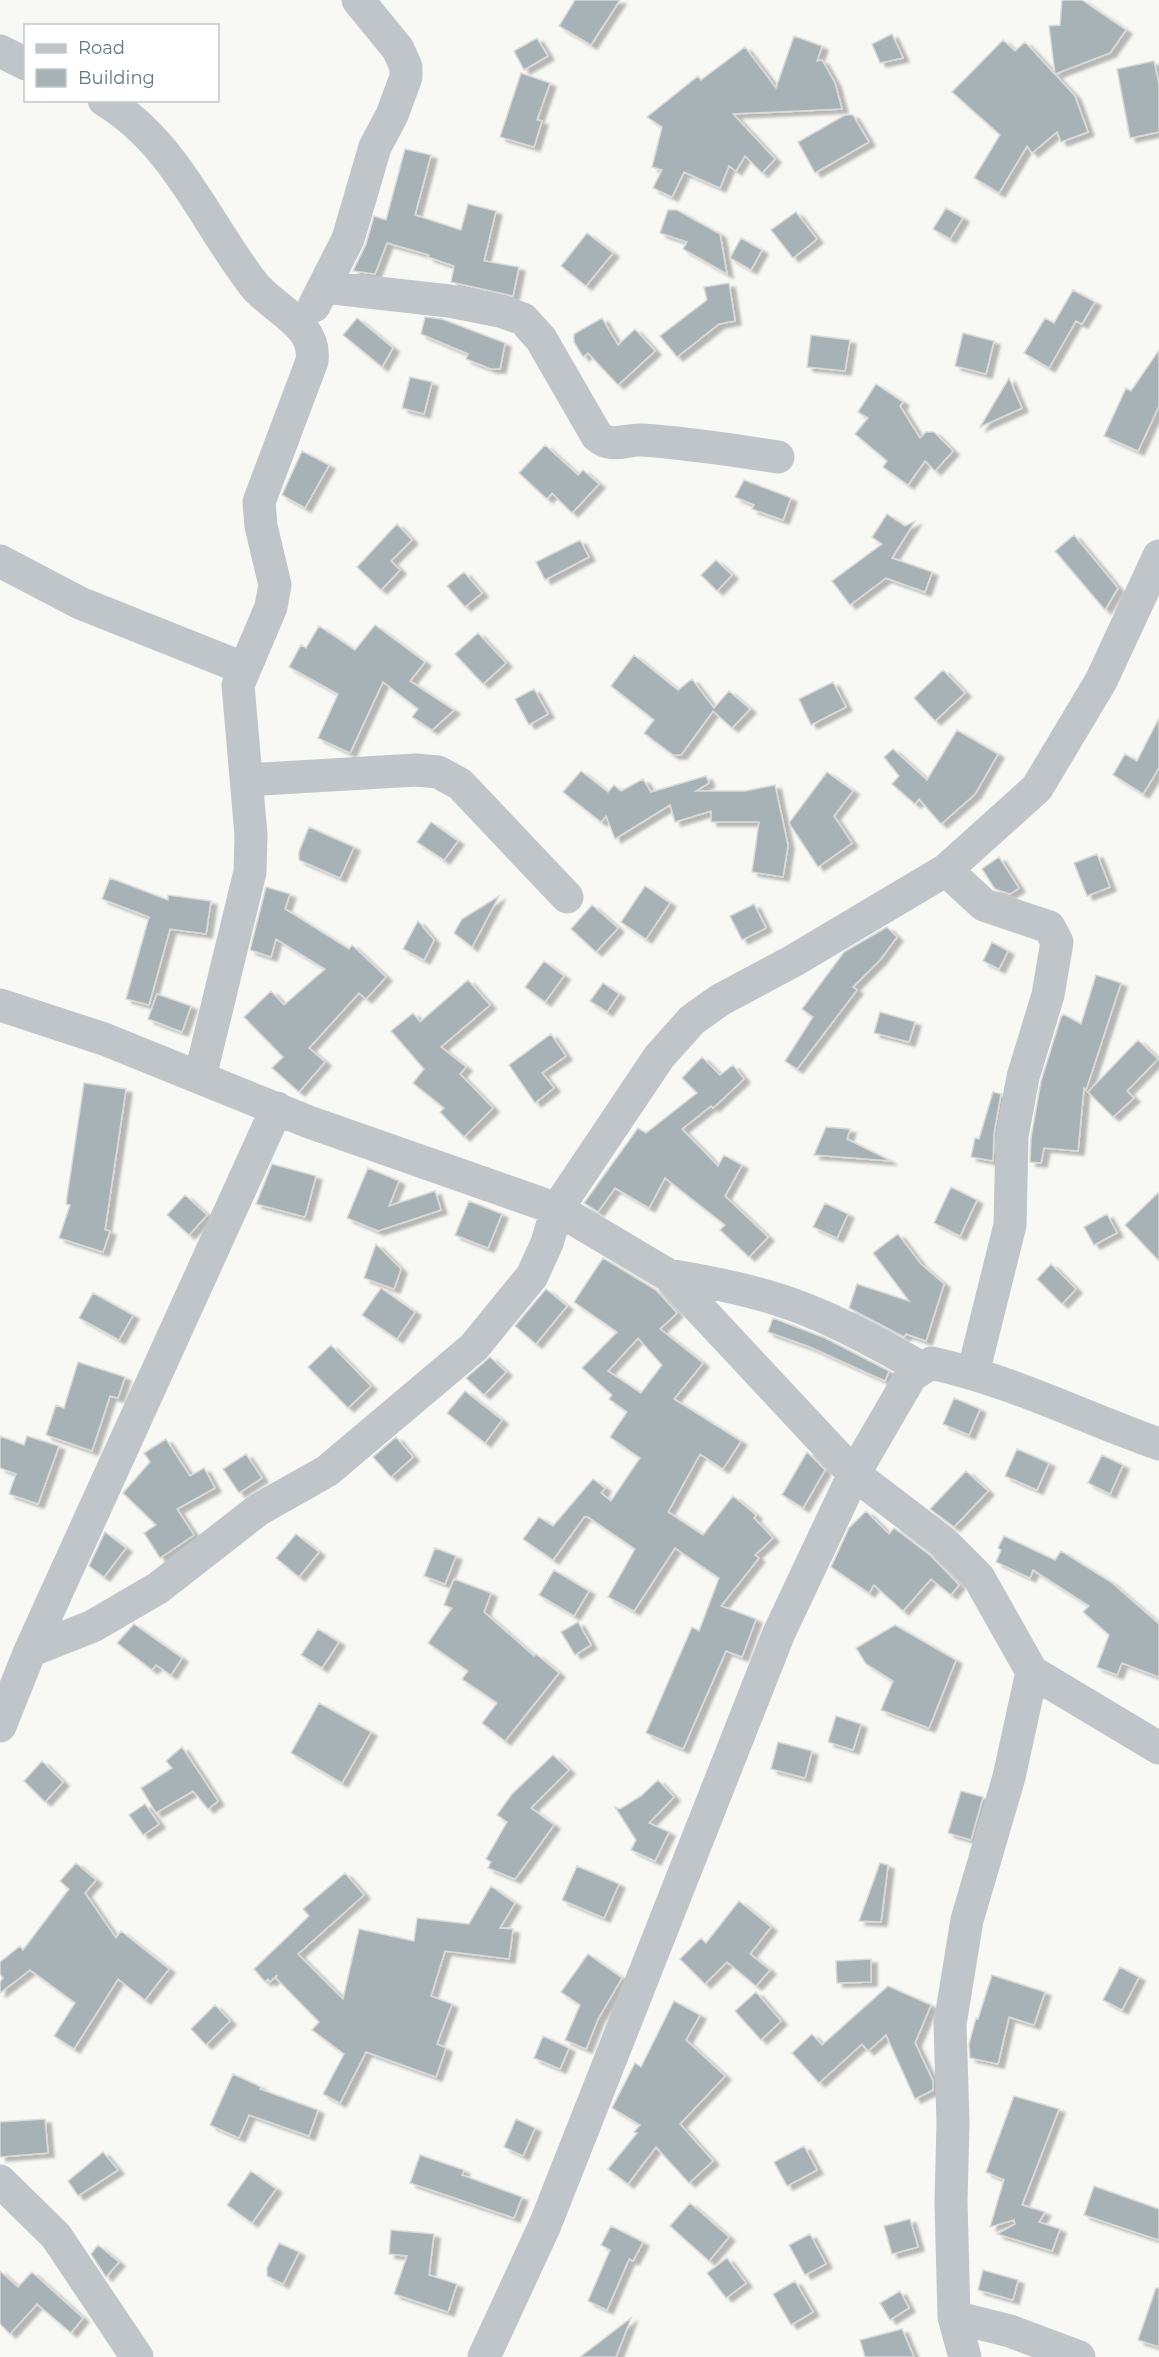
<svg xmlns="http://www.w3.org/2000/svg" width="1159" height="2357" viewBox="0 0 1159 2357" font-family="Montserrat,sans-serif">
<defs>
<filter id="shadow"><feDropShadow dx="6" dy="4" stdDeviation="1.5" flood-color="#0004"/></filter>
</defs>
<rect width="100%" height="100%" fill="#f8f8f5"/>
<!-- building -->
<path fill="#a6b2b5" stroke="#dadad8" stroke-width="1.5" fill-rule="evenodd" filter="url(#shadow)" d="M575 0H620L591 45 559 26Z
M1062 0H1082L1126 30 1110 53 1055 74 1049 26 1060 25Z
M892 34 903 58 880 63 872 44Z
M794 36 822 46 817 61 822 60 835 83 842 109 733 114 775 159 762 173 745 156 736 171 729 166 720 188 684 172 672 197 653 188 662 170 652 167 662 127 647 117 698 76 701 80 745 47 776 88Z
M537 38 548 56 524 70 514 51Z
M1003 40 1015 51 1025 42 1075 96 1088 132 1061 142 1057 132 1032 153 1027 146 999 193 974 178 1000 135 952 92Z
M1154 61 1159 84V132L1130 138 1117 69Z
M521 73 550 83 537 120 542 121 534 147 500 137Z
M845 115H853L869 142 815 173 798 142Z
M405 149 431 155 415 215 461 230 468 204 496 211 484 261 519 267 513 296 451 282 454 266 428 257 429 255 387 243 375 274 353 271 366 244 374 216 386 220Z
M946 208 963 218 950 239 933 229Z
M668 210H677L720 234 727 274 683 249 687 242 660 233Z
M796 212 817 239 793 258 771 230Z
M587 233 613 253 586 286 561 266Z
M741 238 762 250 751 270 730 258Z
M729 283 735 321 719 324 677 357 660 336 707 300 704 287Z
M1073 290 1095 302 1082 324 1076 321 1049 368 1024 353 1045 318 1054 323Z
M425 317 442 319 505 343 500 369H491L466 359 468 354 421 334Z
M357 318 393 348 382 367 343 335Z
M602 318 618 345 635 329 655 351 618 385 588 353 583 357 574 342V334Z
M963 333 994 341 986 374 955 366Z
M811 335 850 340 845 371 807 367Z
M1159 350V406L1138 451 1104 436 1126 388 1131 391Z
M410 377 432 382 424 414 402 408Z
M1009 378 1022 408 980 427Z
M876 384 903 402 900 406 920 438 926 432H934L953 451 935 471 925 461 908 485 883 467 887 461 855 434 868 418 858 412Z
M545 445 578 475 583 470 599 484 572 513 552 493 547 499 519 473Z
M302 451 329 465 305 508 282 495Z
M744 480 791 498 783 520 752 509 754 505 735 497Z
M887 514 905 526 915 521 892 558 932 572 925 592 886 578 850 605 832 581 882 544 872 537Z
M397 524 412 540 391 561 400 570 381 590 357 567Z
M1074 535 1118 588 1105 610 1055 551Z
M580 540 589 557 545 580 536 562Z
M716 560 732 575 717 591 701 575Z
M464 572 482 593 465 607 447 586Z
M375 625 425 662 410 681 454 710 432 730 412 717 418 709 383 682 350 753 318 738 338 694 289 667 301 645 306 648 319 626 355 650Z
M478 633 506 663 483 684 455 654Z
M634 655 678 690 692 679 714 708 729 691 750 709 732 728 713 711 681 755H673L644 733 654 720 611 686Z
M943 670 965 693 935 721 914 698Z
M833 682 846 707 811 725 799 699Z
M534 689 548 714 529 725 515 699Z
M1159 718V768L1143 794 1113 775 1125 754 1137 761Z
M957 730 998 754 975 794 941 824 919 799 915 804 892 784 899 776 884 757 893 749 927 780Z
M581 771 608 792 614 785 621 791 643 779 651 792 706 776 709 783 696 791H745L775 785 788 845 783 877 752 872 759 822H711V811L675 822 670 805 615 839 606 816 601 822 563 792Z
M827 772 853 791 834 816 852 843 818 867 789 823Z
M431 822 458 841 444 860 417 842Z
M309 827 354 847 340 878 299 860V852Z
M1097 854 1110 887 1087 896 1074 863Z
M999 857 1019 888 1010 894 995 889 982 869Z
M110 878 168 900V895L211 901 206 934 170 929 149 1005 126 999 149 917 102 899Z
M645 886 670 903 646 939 621 922Z
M266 887 290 894 285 909 349 949 352 945 386 977 366 999 359 993 309 1048 325 1062 299 1092 272 1068 283 1057 244 1017 271 991 284 1005 325 969 276 939 271 957 250 950Z
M499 896 472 947 454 933 462 919Z
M754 904 766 928 742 940 730 916Z
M592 905 618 928 596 952 571 929Z
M418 921 434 940 424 960 403 949Z
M887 927 897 937 880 960 853 987 857 990 797 1069 785 1061 813 1017 802 1009 844 952Z
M992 942 1008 951 999 969 983 961Z
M544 961 564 976 545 1002 525 987Z
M1096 975 1121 983 1086 1090 1084 1088 1078 1151 1044 1148 1041 1163 1030 1162 1031 1138 1041 1081 1061 1017 1063 1014 1081 1024Z
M468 980 490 1005 441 1047 466 1067 460 1074 493 1108 464 1137 440 1112 444 1108 413 1083 424 1069 391 1031 413 1013 420 1022Z
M603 983 619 994 607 1012 590 1001Z
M157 994 191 1006 182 1032 148 1019Z
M880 1012 915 1022 909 1042 874 1033Z
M551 1034 566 1056 542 1073 554 1088 535 1103 509 1065Z
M1138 1040 1158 1059 1127 1091 1134 1098 1113 1117 1088 1092Z
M702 1057 720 1075 733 1065 744 1079 713 1108 711 1106 682 1129 718 1166 724 1155 742 1165 725 1196 768 1237 749 1257 720 1230 725 1225 665 1178 649 1208 615 1188 598 1212 584 1203 638 1128 646 1133 697 1093 682 1078Z
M84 1083 126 1089 105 1230 110 1231 103 1252 59 1238 70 1205 66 1204Z
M993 1092 1001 1094 994 1133 993 1161 971 1157 975 1138 979 1139Z
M826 1127 850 1129 847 1139 891 1161 814 1155Z
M272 1164 316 1176 305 1217 256 1204Z
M368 1168 399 1181 389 1206 435 1191 441 1210 378 1231 347 1218Z
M951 1187 977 1200 960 1236 934 1223Z
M1159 1192V1261L1125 1225Z
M185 1195 207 1215 189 1235 167 1215Z
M469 1201 502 1214 488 1248 455 1235Z
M825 1203 848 1214 837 1238 813 1227Z
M1107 1214 1117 1233 1094 1245 1084 1227Z
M898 1234 921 1264 944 1284 926 1341 906 1334 904 1337 849 1308 857 1284 909 1301 873 1253Z
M376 1244 401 1269 394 1289 364 1278Z
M603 1258 656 1290 677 1313 660 1329 703 1363 674 1399 741 1441 723 1469 700 1454 668 1512 703 1535 733 1496 756 1515 754 1518 773 1538 755 1555 759 1558 721 1606 756 1619 742 1657 726 1651 683 1749 646 1733 692 1627 699 1631 719 1578 675 1548 634 1611 608 1597 635 1549 588 1517H584L553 1560 523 1539 539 1517 553 1526 593 1479 605 1488 601 1493 611 1501 640 1458 610 1437 627 1412 609 1399 612 1395 582 1368 617 1332 574 1302ZM638 1338 662 1365 641 1393 608 1371Z
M1051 1264 1076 1289 1062 1304 1037 1279Z
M381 1288 415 1312 397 1339 362 1315Z
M546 1289 567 1306 536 1344 515 1326Z
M93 1293 133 1315 119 1340 79 1318Z
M773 1318 825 1338 889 1371 885 1381 810 1347 768 1332Z
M331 1345 371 1386 348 1408 308 1367Z
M490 1357 506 1372 484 1395 466 1378Z
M78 1362 125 1377 118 1398 110 1396 92 1451 46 1435 56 1405 64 1408Z
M465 1391 502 1420 485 1443 447 1413Z
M954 1398 980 1409 969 1435 943 1424Z
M0 1436 24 1445 27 1436 59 1446 38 1504 9 1494 16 1474 0 1468Z
M396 1437 413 1457 391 1477 373 1457Z
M166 1439 190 1476 204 1468 215 1488 177 1509 194 1535 160 1558 144 1533 156 1525 123 1493 150 1462 144 1453Z
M1017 1449 1049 1463 1037 1490 1005 1476Z
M807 1452 825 1470 803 1508 782 1495Z
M246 1454 262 1478 239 1493 223 1469Z
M1102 1455 1123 1465 1110 1494 1088 1483Z
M966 1471 988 1491 954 1527 930 1509Z
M866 1511 889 1534 894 1528 931 1556 959 1585 951 1595 931 1579 903 1611 874 1585 869 1593 831 1567 849 1528Z
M105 1532 126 1548 104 1577 89 1566Z
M296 1534 319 1552 299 1577 276 1558Z
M1004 1536 1055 1560 1061 1551 1111 1582 1159 1624V1677L1122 1663 1117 1675 1097 1667 1109 1635 1083 1612 1089 1606 1033 1570 1030 1578 996 1562 1001 1550 998 1548Z
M435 1548 456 1556 445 1584 424 1576Z
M554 1570 589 1591 574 1616 539 1595Z
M454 1579 491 1593 484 1612 534 1656 536 1654 559 1673 505 1741 482 1723 497 1703 462 1679 468 1671 428 1643 452 1608 444 1605Z
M578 1622 591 1645 575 1655 561 1632Z
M134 1624 182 1658 171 1675 156 1665 152 1670 117 1643Z
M895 1625 956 1660 929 1728 881 1710 893 1681 866 1664 856 1648Z
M318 1629 339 1642 322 1668 301 1655Z
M319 1703 371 1732 342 1783 291 1753Z
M836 1716 861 1724 853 1750 828 1742Z
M778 1742 812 1751 805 1778 771 1769Z
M182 1747 218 1801 208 1809 193 1791 156 1813 141 1788 172 1768 166 1761Z
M553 1755 569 1770 531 1808 554 1825 515 1879 488 1868 491 1862 486 1859 507 1822 497 1815 512 1794Z
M42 1761 63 1782 45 1802 24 1781Z
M658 1780 674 1797 649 1823 669 1832 655 1861 631 1850 636 1840 615 1807 620 1809 641 1796Z
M961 1791 983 1797 971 1840 948 1833Z
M145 1804 159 1824 143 1835 129 1815Z
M76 1863 96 1880 85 1893 116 1938 121 1931 169 1969 145 2000 118 1979 74 2049 54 2036 75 2003 30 1970 0 1993V1982L3 1978 0 1974V1962L20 1946 23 1950 69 1889 60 1881Z
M880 1863 888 1865 881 1922 859 1921Z
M577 1866 619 1884 604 1918 562 1900Z
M345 1873 364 1895 298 1954 343 1999 359 1929 414 1941 417 1918 469 1924 491 1886 515 1903 500 1928 513 1929 509 1959 445 1951 431 1996 452 2004 437 2044 446 2048 436 2077 366 2052 340 2103 323 2094 344 2054 312 2030 319 2022 276 1978 277 1975 270 1982 268 1979 265 1982 254 1969 309 1916 303 1909Z
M739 1901 771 1927 750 1954 770 1970 756 1986 727 1962 705 1984 680 1959 701 1938 706 1943Z
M588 1954 622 1978 598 2019 586 2049 565 2040 580 2005 561 1992Z
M871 1959V1982L837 1983 836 1961Z
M1120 1967 1139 1977 1122 2010 1103 2000Z
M992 1975 1045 1992 1034 2025 1009 2017 998 2064 970 2058 969 2044 976 2018 978 2019Z
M888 1986 931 2005 915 2043 933 2081V2090L915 2099 886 2035 868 2051 862 2044 819 2083 792 2053 812 2034 822 2045Z
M756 1992 781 2021 761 2040 735 2011Z
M674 2001 700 2015 686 2040 725 2076 680 2124 713 2161 689 2183 656 2147 628 2184 608 2169 637 2133 634 2132 640 2125 612 2108 635 2063 641 2067Z
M215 2005 230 2021 206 2045 191 2029Z
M543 2036 569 2048 560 2069 534 2058Z
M233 2074 261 2087 260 2089 318 2110 309 2136 249 2115 239 2138 210 2125Z
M1014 2096 1059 2109 1022 2205 1045 2212 1039 2222 1060 2229 1052 2251 997 2234 1015 2224 1014 2220 990 2227 1004 2180 986 2172Z
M45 2119 48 2153 0 2157V2122Z
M516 2119 535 2128 523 2156 504 2147Z
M804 2146 817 2170 787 2186 774 2162Z
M103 2152 118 2170 78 2196 68 2181Z
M420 2155 464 2170 462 2175 522 2197 514 2218 410 2183Z
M251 2171 276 2189 252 2223 227 2205Z
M1094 2186 1159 2209V2240L1084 2215Z
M690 2203 729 2237 709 2261 670 2226Z
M910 2219 918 2247 892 2254 884 2226Z
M611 2226 643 2242 633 2261 629 2259 607 2310 588 2301 610 2250 601 2245Z
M391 2230 434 2234 429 2275 457 2284 448 2312 394 2294 407 2256 389 2254Z
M810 2234 826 2264 805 2275 789 2245Z
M279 2243 299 2252 283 2284 267 2276V2268Z
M98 2245 119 2262 106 2277 91 2254Z
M727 2258 746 2283 726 2298 707 2273Z
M983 2270 1018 2280 1013 2300 978 2290Z
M0 2271 18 2287 32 2272 83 2318 71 2333 37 2304 10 2334 0 2324Z
M795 2281 813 2312 791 2325 773 2294Z
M1156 2288H1159V2347L1138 2340Z
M900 2291 909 2308 890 2320 880 2303Z
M631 2318 616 2357H580Z
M902 2329 914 2357H865L860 2340Z"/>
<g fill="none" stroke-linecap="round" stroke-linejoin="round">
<!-- minor -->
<path stroke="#bfc5c8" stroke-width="33" d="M0 51 26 64
M104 100C175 142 205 222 254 285 274 310 317 324 312 361L259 502 261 526 275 585 271 607 238 685 251 835 250 872 200 1077
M324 287 449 301 500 311 523 319 541 339 597 436C611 449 626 439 642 440 688 443 733 450 778 457
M314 306 348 239 375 147 392 115 406 77V67L398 49 358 0
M0 561 80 603 243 668
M247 780 416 770 438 772 460 784 567 897
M946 870 984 905 1049 927 1057 942 1048 995 1023 1077 1012 1136 1010 1225 973 1373
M0 1005 104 1039 309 1122 557 1209 668 1275 854 1474 943 1542 979 1578 1032 1672 1159 1748
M668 1275C705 1281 741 1288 776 1299 828 1315 875 1342 922 1368
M30 1651 93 1626 158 1588 258 1510 327 1471 474 1347 532 1276 547 1243 557 1209 659 1057 692 1020 720 1000 793 961 946 870 1037 788 1101 681 1159 556
M0 1726 30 1651 277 1108
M0 2181 56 2236 137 2357
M954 2317 1010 2331 1079 2357
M484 2357 545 2225 779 1633 854 1474 911 1376 931 1363C1011 1380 1082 1417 1159 1444
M965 2357 954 2317 951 2202 953 2122 950 2024 967 1920 1009 1777 1032 1672"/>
</g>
<!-- legend -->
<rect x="24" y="24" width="195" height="78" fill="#ffffff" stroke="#c1c9cd" stroke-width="1.5"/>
<rect x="36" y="44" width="30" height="9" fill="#bfc5c8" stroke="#c1c9cd" stroke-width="1.5"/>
<text x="78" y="54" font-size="18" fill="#637981">Road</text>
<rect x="36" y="69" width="30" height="18" fill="#a6b2b5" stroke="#c1c9cd" stroke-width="1.5"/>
<text x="78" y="84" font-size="18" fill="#637981">Building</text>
</svg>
